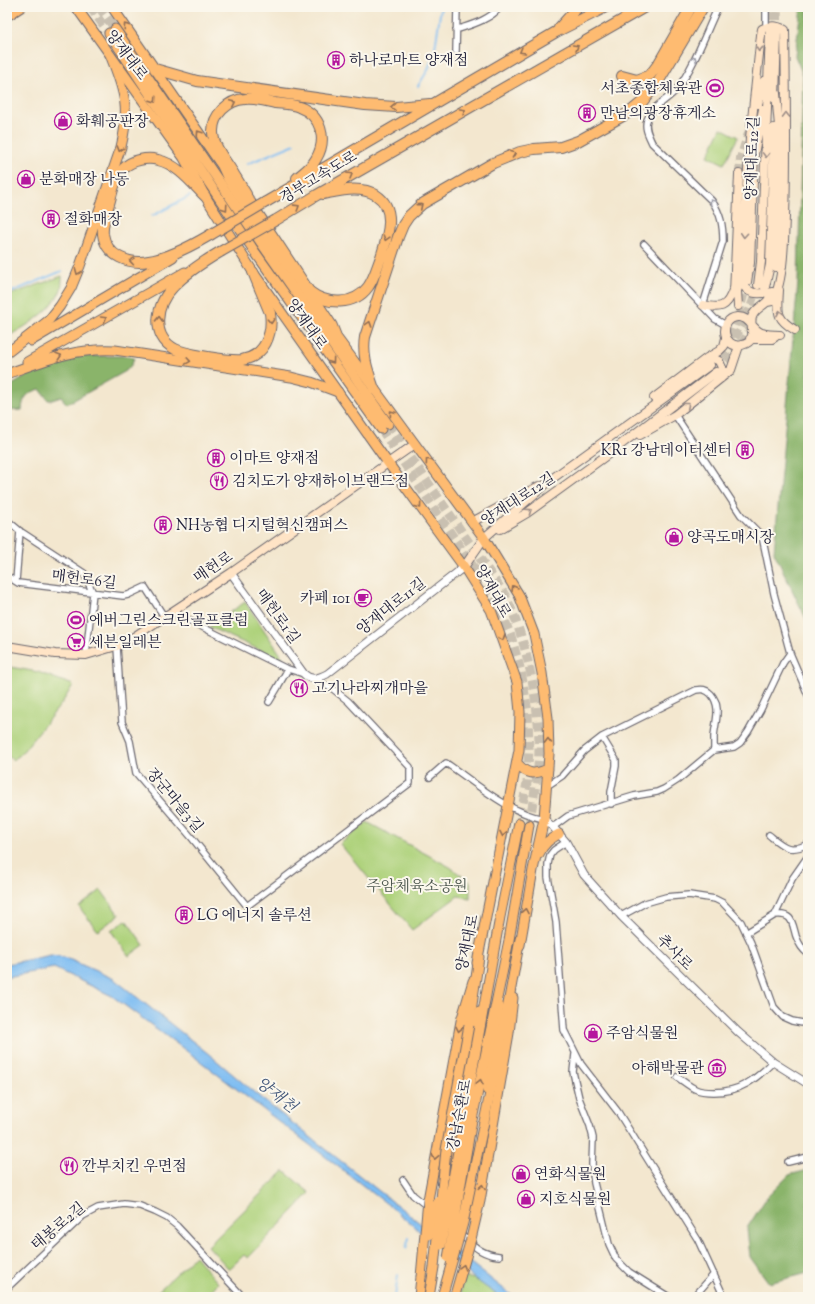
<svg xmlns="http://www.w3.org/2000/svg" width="815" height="1304" viewBox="0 0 815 1304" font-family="'Sorts Mill Goudy','Noto Serif KR',serif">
<rect width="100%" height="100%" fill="#fbf7ec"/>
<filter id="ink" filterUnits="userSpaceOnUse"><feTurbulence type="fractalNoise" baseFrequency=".025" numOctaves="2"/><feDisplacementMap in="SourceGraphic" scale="8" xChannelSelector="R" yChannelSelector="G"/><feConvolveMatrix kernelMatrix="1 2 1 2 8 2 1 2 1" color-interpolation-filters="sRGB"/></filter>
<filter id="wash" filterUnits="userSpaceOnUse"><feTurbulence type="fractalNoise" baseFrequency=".012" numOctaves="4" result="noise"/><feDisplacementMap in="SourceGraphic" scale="16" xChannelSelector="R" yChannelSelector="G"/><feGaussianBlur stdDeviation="0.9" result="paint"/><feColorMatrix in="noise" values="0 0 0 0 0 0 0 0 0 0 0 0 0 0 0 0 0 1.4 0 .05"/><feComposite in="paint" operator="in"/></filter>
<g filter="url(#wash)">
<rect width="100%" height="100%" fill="#f3e7cf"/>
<!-- green -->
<path fill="#aed27b" stroke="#687a5b" d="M721 128 738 137 724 164 708 156Z
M62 276C62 281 62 288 60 292 50 313 26 326 7 337V296Z
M245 602 283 658 280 659 209 627Z
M10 667 38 672 73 685 62 703 20 755 13 760 7 756V686Z
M367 822 450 867 470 882V898L458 896 412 930 340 844Z
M101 890 119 915 98 931 79 907Z
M126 920 144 945 129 956 111 931Z
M284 1171 310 1193 248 1258 244 1255 229 1269 208 1246Z
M195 1256 218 1283 205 1297H152Z
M463 1277 475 1279 500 1297H460Z"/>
<!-- forest -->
<path fill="#8ab46b" stroke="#566b53" d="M801 7H808V623L774 552 798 282 803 75 795 56Z
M68 356H130L134 358 132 364 126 371 67 404 61 397 52 400H48L40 389C27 393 23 397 22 410L7 411V388L40 368Z
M808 1170V1273L769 1283 750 1257 747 1228 767 1197 789 1175Z"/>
<!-- water -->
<path fill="#7fbdf2" stroke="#507096" d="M51 955 64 957 114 979 210 1055 262 1099 514 1297H500L475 1279 391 1207 192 1055 112 996 54 968 7 977V964Z"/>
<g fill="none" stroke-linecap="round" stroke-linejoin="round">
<!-- stream -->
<path stroke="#7fbdf2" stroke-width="2" d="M418 86 428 70 435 49 441 7
M247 164 295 144
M152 216 190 196
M7 294 62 271
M406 1248 409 1238
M395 1297 398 1275"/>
</g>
</g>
<g filter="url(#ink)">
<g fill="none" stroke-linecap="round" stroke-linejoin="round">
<!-- secondary-tunnel -->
<path stroke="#c9c0b1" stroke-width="8" stroke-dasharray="8 4" stroke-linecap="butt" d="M770 32 771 7
M777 32 778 7
M739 174 740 158 750 127
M731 337 740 311 747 283
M711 364C717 358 724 353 729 347 743 329 751 306 758 285
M718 370 739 348 753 324"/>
<!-- trunk-tunnel -->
<path stroke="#c9c0b1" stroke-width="9" stroke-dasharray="9 4.5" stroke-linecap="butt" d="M90 7 109 33
M99 7 115 29
M388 424 505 595C526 638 539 700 539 747 539 773 533 800 529 825
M381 429 497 602 511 636 521 671 528 712 529 749 527 783 519 823"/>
<!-- minor casing -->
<g stroke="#6b676f" stroke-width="8">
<path id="minor" d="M766 7V27
M456 30C470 25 490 20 500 7
M456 51 457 7
M644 244 715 319 726 325
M703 305 723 241C723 226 721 214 712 201L652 143C649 136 644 128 647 120 652 106 668 100 677 89 695 65 705 34 718 7
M675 415 741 515 762 536 774 594 790 653 808 695
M7 520 20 531 84 573 93 593 86 655
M7 576 18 583 123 596 128 595 145 587 165 618
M16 581 20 531
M172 612 285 668 304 674
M117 647 122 722 130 741 136 773 192 838 247 906 410 783V767L348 701 333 689 314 679
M278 687 269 702 288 669
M602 737 616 760V766L611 792V804
M430 777 446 763C477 784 507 812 544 819
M547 786 562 776 584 751 602 737 696 690C702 689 706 689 711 694 722 707 715 722 714 737 714 741 714 746 714 750
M553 827 568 816 634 796 657 792 664 789 678 780 714 750 734 747 740 743 748 732 760 711 783 663 790 653
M769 835C784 847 789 853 808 844
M566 842 554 850 550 855 548 864V877L556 922 564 1030 581 1064 618 1112 698 1240 724 1297
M775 915C793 913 792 923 796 936 798 942 803 950 808 954
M621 916 645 903 666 897 689 895 715 899 723 903 741 922 751 943 774 1007 783 1017 792 1021 808 1024
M746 933 775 915 792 879 808 856
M575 1054 573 1072 579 1098 590 1126 593 1138 592 1164 594 1183 609 1244 616 1259 629 1272 669 1297
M677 1077C683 1081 689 1086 695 1089 701 1092 707 1092 714 1092 740 1092 755 1080 773 1062
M788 1162 808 1157
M403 1180 413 1195 428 1207
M459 1233C473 1245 480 1254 499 1256
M7 1288 83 1216 98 1208 124 1204 140 1206 155 1212 167 1218 177 1226 243 1297
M694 1297 714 1274"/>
</g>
<!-- tertiary casing -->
<g stroke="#6b676f" stroke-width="9">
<path id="tertiary" d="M231 573 304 674C311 681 319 678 327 674L464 567
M544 819 553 827 566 842 584 875 621 916 738 1032 773 1062 808 1084"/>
</g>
<!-- secondary casing -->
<g stroke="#6b676f" stroke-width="10">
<path id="secondary" d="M776 93 781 149 776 267
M775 99 777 32
M758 104 764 81
M741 280C747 296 758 294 772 292
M747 282 750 263 754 154 763 109
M758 285 761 262 770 32
M765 287 770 265 774 128
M779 290C778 312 775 318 795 330
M734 293 739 174
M769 299C765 306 755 308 752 317 749 327 759 341 742 345 723 350 718 319 737 317 750 316 752 330 762 333 767 335 774 335 780 335
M703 305C720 309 727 308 733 290
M738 306 737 291 741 279 750 138 761 35 762 29C770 25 777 25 785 30 786 93 787 155 785 217 784 238 784 284 772 301L767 302
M750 339H772L775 337
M707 358H713L719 361 723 370 721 378
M654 398 707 358 719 351 724 346 726 338
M640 435 675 415 731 370 739 346
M472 522 539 486
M500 529 527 513 607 455 716 372
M464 567 484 538 553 478 710 365
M7 646 55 654 86 655 123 644 231 573 415 444"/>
</g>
<!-- primary casing -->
<g stroke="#6b676f" stroke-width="11">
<path id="primary" d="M76 7 184 158 205 196 253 272 388 463 464 567 491 610 517 682 520 712 519 750 477 963
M112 7 222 166 228 179 326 328 337 338 484 538 519 595 534 634 542 673 548 718 549 754 544 819 533 870 520 945
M7 16 21 7
M242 189 332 325 336 335
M517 763C527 775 534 775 548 769
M539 854C543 844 550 839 559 834
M487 1090 499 1006
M446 1172 453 1147 479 1012
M428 1200 461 1021 473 981
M472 1215 474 1186
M471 1239 480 1201 509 1033 513 998
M419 1297 421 1277"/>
</g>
<!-- trunk casing -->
<g stroke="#6b676f" stroke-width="11">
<path id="trunk" d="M115 29 264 247 388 424
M109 33 255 252 381 429
M31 341 173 257
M7 353 49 320 60 306 71 288 80 266 121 147C130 110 125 92 111 57
M27 362 185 272
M9 373C46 360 74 348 115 350L291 377 311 382 338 392
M469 1025 479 957
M464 1118 500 917 519 823
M472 1120 509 940 529 825
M484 1122 504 1026 520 939"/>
</g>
<!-- motorway casing -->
<g stroke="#6b676f" stroke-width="12">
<path id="motorway" d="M559 28 578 7
M155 69 197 81 365 105 396 107 430 104
M622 76 637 80 650 75 659 63 691 7
M246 194C242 188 239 182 235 176 228 163 214 149 213 133 212 115 228 100 245 99 255 98 265 101 275 103 283 104 292 104 299 107 321 115 328 139 316 159 312 167 303 173 297 178
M205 196C192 183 177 164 158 160 147 157 132 160 124 168 114 178 112 195 108 207 105 216 102 225 103 234 106 256 129 265 149 261 169 258 193 245 210 235
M266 202 556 32 606 7
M276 220 317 195 645 7
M220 252C203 262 186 273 173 287 156 304 150 336 175 349 183 353 193 354 202 356 215 358 229 361 242 360 265 356 273 334 270 313L253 272
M310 292C327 305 354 306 368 287 374 279 377 267 381 257 387 238 398 209 376 195 360 185 340 191 323 194
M374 389C368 371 362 356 365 337L398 237 403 225 409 216 422 204 493 163 520 152 534 149 561 147 578 141 630 112 642 102 657 84 703 7"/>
</g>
<!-- minor -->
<use href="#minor" stroke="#fff" stroke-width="5.5"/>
<!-- tertiary -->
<use href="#tertiary" stroke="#fff" stroke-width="7"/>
<!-- secondary -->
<use href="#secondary" stroke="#ffe4c6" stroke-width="8"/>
<!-- primary -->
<use href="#primary" stroke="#febb71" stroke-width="9"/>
<!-- trunk -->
<use href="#trunk" stroke="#febb71" stroke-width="9"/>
<!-- motorway -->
<use href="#motorway" stroke="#febb71" stroke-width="10"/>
<!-- primary-bridge casing -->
<g stroke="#6b676f" stroke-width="11" stroke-linecap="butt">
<path id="primary-bridge" d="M429 1235 438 1201
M421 1277 428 1200
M455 1295 471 1239"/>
</g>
<!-- trunk-bridge casing -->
<g stroke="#6b676f" stroke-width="11" stroke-linecap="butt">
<path id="trunk-bridge" d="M441 1245 464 1118
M448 1258 472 1120
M429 1297 434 1267 446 1150 469 1025
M442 1297 463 1223 484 1122"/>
</g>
<!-- motorway-bridge casing -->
<g stroke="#6b676f" stroke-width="12" stroke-linecap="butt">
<path id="motorway-bridge" d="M210 235 266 202
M220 252 276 220"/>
</g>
<!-- primary-bridge -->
<use href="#primary-bridge" stroke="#febb71" stroke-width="9"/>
<!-- trunk-bridge -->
<use href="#trunk-bridge" stroke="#febb71" stroke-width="9"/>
<!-- motorway-bridge -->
<use href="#motorway-bridge" stroke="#febb71" stroke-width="10"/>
</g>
<!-- one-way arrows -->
<defs><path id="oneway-chevron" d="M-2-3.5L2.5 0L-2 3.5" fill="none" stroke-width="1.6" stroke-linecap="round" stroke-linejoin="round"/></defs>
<g stroke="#906e56">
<use href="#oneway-chevron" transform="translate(126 26) rotate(-125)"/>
<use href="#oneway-chevron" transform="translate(576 47) rotate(-30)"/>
<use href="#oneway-chevron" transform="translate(522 51) rotate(150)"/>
<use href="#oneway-chevron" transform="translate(154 100) rotate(56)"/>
<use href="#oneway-chevron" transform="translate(233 103) rotate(-25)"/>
<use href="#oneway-chevron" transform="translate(393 107) rotate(178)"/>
<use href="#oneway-chevron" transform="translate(463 111) rotate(-30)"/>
<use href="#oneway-chevron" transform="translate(199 133) rotate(-124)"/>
<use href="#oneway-chevron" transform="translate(120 149) rotate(107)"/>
<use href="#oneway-chevron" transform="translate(513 154) rotate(-21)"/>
<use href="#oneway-chevron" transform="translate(350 175) rotate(-30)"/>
<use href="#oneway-chevron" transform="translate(420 206) rotate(-40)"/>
<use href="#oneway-chevron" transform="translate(297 207) rotate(-32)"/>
<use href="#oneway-chevron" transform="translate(225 208) rotate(56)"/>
<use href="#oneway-chevron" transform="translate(386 238) rotate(107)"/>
<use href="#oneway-chevron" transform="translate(132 261) rotate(-171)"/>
<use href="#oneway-chevron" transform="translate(78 272) rotate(112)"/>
<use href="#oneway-chevron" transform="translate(104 319) rotate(-30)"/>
<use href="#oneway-chevron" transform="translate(159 319) rotate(-88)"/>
<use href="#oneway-chevron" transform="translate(271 321) rotate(87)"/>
<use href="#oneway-chevron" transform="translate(369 324) rotate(-72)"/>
<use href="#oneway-chevron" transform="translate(59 356) rotate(-18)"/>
<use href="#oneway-chevron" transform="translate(188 361) rotate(9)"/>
<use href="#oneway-chevron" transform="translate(332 361) rotate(54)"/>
<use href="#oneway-chevron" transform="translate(392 413) rotate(-126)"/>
<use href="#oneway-chevron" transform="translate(428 461) rotate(-126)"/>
<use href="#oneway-chevron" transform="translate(419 506) rotate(54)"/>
<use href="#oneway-chevron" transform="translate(514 588) rotate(-121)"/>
<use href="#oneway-chevron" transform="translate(502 638) rotate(70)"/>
<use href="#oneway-chevron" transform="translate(548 741) rotate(-91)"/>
<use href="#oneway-chevron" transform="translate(503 834) rotate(101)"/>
<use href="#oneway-chevron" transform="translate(525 911) rotate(-80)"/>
<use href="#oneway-chevron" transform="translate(459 1029) rotate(101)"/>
<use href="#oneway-chevron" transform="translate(480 1082) rotate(-78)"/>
<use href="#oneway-chevron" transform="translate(435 1157) rotate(101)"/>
<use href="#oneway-chevron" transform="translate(482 1187) rotate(-80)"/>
<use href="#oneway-chevron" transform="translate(463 1267) rotate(-74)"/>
</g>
<g stroke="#9c8d87">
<use href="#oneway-chevron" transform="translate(759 49) rotate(96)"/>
<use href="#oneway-chevron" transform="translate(786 115) rotate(-91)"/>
<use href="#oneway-chevron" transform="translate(766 155) rotate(92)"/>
<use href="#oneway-chevron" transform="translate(744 235) rotate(94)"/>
<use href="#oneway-chevron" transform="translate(780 313) rotate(-102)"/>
<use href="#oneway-chevron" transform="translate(687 405) rotate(-39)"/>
<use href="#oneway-chevron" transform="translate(529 511) rotate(-34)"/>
</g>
<g stroke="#9c9ca7">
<use href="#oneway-chevron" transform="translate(694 59) rotate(-66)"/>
<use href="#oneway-chevron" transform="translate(712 202) rotate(-130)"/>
</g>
</g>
<!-- icons -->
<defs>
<g id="building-ring" transform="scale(0.9)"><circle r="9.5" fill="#fbf7ec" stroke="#b5179e" stroke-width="1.5"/><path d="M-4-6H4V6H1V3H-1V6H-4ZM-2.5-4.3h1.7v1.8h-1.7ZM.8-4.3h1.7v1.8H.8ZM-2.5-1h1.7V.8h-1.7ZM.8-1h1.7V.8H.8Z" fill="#b5179e"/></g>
<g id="stadium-ring" transform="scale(0.9)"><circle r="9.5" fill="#fbf7ec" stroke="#b5179e" stroke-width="1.5"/><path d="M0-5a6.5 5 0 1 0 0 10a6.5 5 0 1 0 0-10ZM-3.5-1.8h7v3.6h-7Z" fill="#b5179e"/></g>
<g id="shop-ring" transform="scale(0.9)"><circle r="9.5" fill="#fbf7ec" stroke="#b5179e" stroke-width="1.5"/><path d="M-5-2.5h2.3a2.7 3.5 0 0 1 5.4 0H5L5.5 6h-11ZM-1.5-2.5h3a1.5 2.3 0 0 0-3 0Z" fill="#b5179e"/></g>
<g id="restaurant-ring" transform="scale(0.9)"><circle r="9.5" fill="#fbf7ec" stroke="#b5179e" stroke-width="1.5"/><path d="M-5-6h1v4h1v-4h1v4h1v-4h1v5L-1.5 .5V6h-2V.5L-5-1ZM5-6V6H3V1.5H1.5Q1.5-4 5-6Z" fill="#b5179e"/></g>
<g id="cafe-ring" transform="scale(0.9)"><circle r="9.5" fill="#fbf7ec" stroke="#b5179e" stroke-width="1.5"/><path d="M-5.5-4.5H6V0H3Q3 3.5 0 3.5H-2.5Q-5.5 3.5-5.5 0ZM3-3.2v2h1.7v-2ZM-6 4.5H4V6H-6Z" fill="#b5179e"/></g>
<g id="supermarket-ring" transform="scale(0.9)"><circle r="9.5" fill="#fbf7ec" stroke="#b5179e" stroke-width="1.5"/><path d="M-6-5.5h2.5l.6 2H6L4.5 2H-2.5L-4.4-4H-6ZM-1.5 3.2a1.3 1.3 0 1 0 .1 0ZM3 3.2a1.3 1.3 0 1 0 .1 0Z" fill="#b5179e"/></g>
<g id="museum-ring" transform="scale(0.9)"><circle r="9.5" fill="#fbf7ec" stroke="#b5179e" stroke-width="1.5"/><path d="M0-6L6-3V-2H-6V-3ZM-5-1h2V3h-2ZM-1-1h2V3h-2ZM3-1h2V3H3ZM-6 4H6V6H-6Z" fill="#b5179e"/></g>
</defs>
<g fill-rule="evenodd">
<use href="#building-ring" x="336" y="60"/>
<use href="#stadium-ring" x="715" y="88"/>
<use href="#building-ring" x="587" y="113"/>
<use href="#shop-ring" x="63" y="121"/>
<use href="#shop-ring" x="26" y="179"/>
<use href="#building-ring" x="51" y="219"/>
<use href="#building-ring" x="745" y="450"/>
<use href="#building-ring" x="216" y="458"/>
<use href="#restaurant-ring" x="219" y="481"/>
<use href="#building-ring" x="163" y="525"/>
<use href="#shop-ring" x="674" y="537"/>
<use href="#cafe-ring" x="363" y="598"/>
<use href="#stadium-ring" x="76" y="620"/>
<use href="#supermarket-ring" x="76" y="642"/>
<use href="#restaurant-ring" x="299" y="688"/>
<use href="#building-ring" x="184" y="915"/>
<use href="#shop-ring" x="593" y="1033"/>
<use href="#museum-ring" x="717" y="1068"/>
<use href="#restaurant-ring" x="69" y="1166"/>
<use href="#shop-ring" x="521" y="1174"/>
<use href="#shop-ring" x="526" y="1199"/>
</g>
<g text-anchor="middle" stroke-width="4" stroke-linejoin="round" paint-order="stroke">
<!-- street labels -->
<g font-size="15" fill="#22223b" stroke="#fbf7ec">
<text transform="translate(127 55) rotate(53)" y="5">양재대로</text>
<text transform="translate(752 158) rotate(-88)" y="5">양재대로12길</text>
<text transform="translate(318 177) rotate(-31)" y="5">경부고속도로</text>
<text transform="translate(307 324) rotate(55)" y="5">양재대로</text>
<text transform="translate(518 499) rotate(-33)" y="5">양재대로12길</text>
<text transform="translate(213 567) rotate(-34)" y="5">매헌로</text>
<text transform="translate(84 579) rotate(7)" y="5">매헌로6길</text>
<text transform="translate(493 591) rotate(61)" y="5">양재대로</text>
<text transform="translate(391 606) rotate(-38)" y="5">양재대로11길</text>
<text transform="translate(278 616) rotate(54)" y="5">매헌로1길</text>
<text transform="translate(175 800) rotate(50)" y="5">장군마을3길</text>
<text transform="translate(467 943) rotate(-78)" y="5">양재대로</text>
<text transform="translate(675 952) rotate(45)" y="5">추사로</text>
<text transform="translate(459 1115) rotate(-79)" y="5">강남순환로</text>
<text transform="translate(58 1226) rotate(-40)" y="5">태봉로2길</text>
</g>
<!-- poi labels -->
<g font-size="15" fill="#22223b" stroke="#fbf7ec" text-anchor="start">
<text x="349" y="65">하나로마트 양재점</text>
<text x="702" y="93" text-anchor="end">서초종합체육관</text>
<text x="600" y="118">만남의광장휴게소</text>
<text x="76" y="126">화훼공판장</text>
<text x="39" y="184">분화매장 나동</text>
<text x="64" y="224">절화매장</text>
<text x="732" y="455" text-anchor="end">KR1 강남데이터센터</text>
<text x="229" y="463">이마트 양재점</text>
<text x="232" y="486">김치도가 양재하이브랜드점</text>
<text x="176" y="530">NH농협 디지털혁신캠퍼스</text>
<text x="687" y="542">양곡도매시장</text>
<text x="350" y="603" text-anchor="end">카페 101</text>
<text x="89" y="625">에버그린스크린골프클럼</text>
<text x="89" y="647">세븐일레븐</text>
<text x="312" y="693">고기나라찌개마을</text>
<text x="197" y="920">LG 에너지 솔루션</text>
<text x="606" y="1038">주암식물원</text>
<text x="704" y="1073" text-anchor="end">아해박물관</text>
<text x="82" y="1171">깐부치킨 우면점</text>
<text x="534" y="1179">연화식물원</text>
<text x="539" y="1204">지호식물원</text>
</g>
<!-- park labels -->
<g font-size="15" fill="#4c574e" stroke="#fbf7ec">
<text x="417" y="891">주암체육소공원</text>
</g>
<!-- water labels -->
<g font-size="16" font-style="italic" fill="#43587b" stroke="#fbf7ec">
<text transform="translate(277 1094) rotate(38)" y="6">양재천</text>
</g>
</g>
<!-- margin -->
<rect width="815" height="1304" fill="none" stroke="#fbf7ec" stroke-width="24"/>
</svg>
